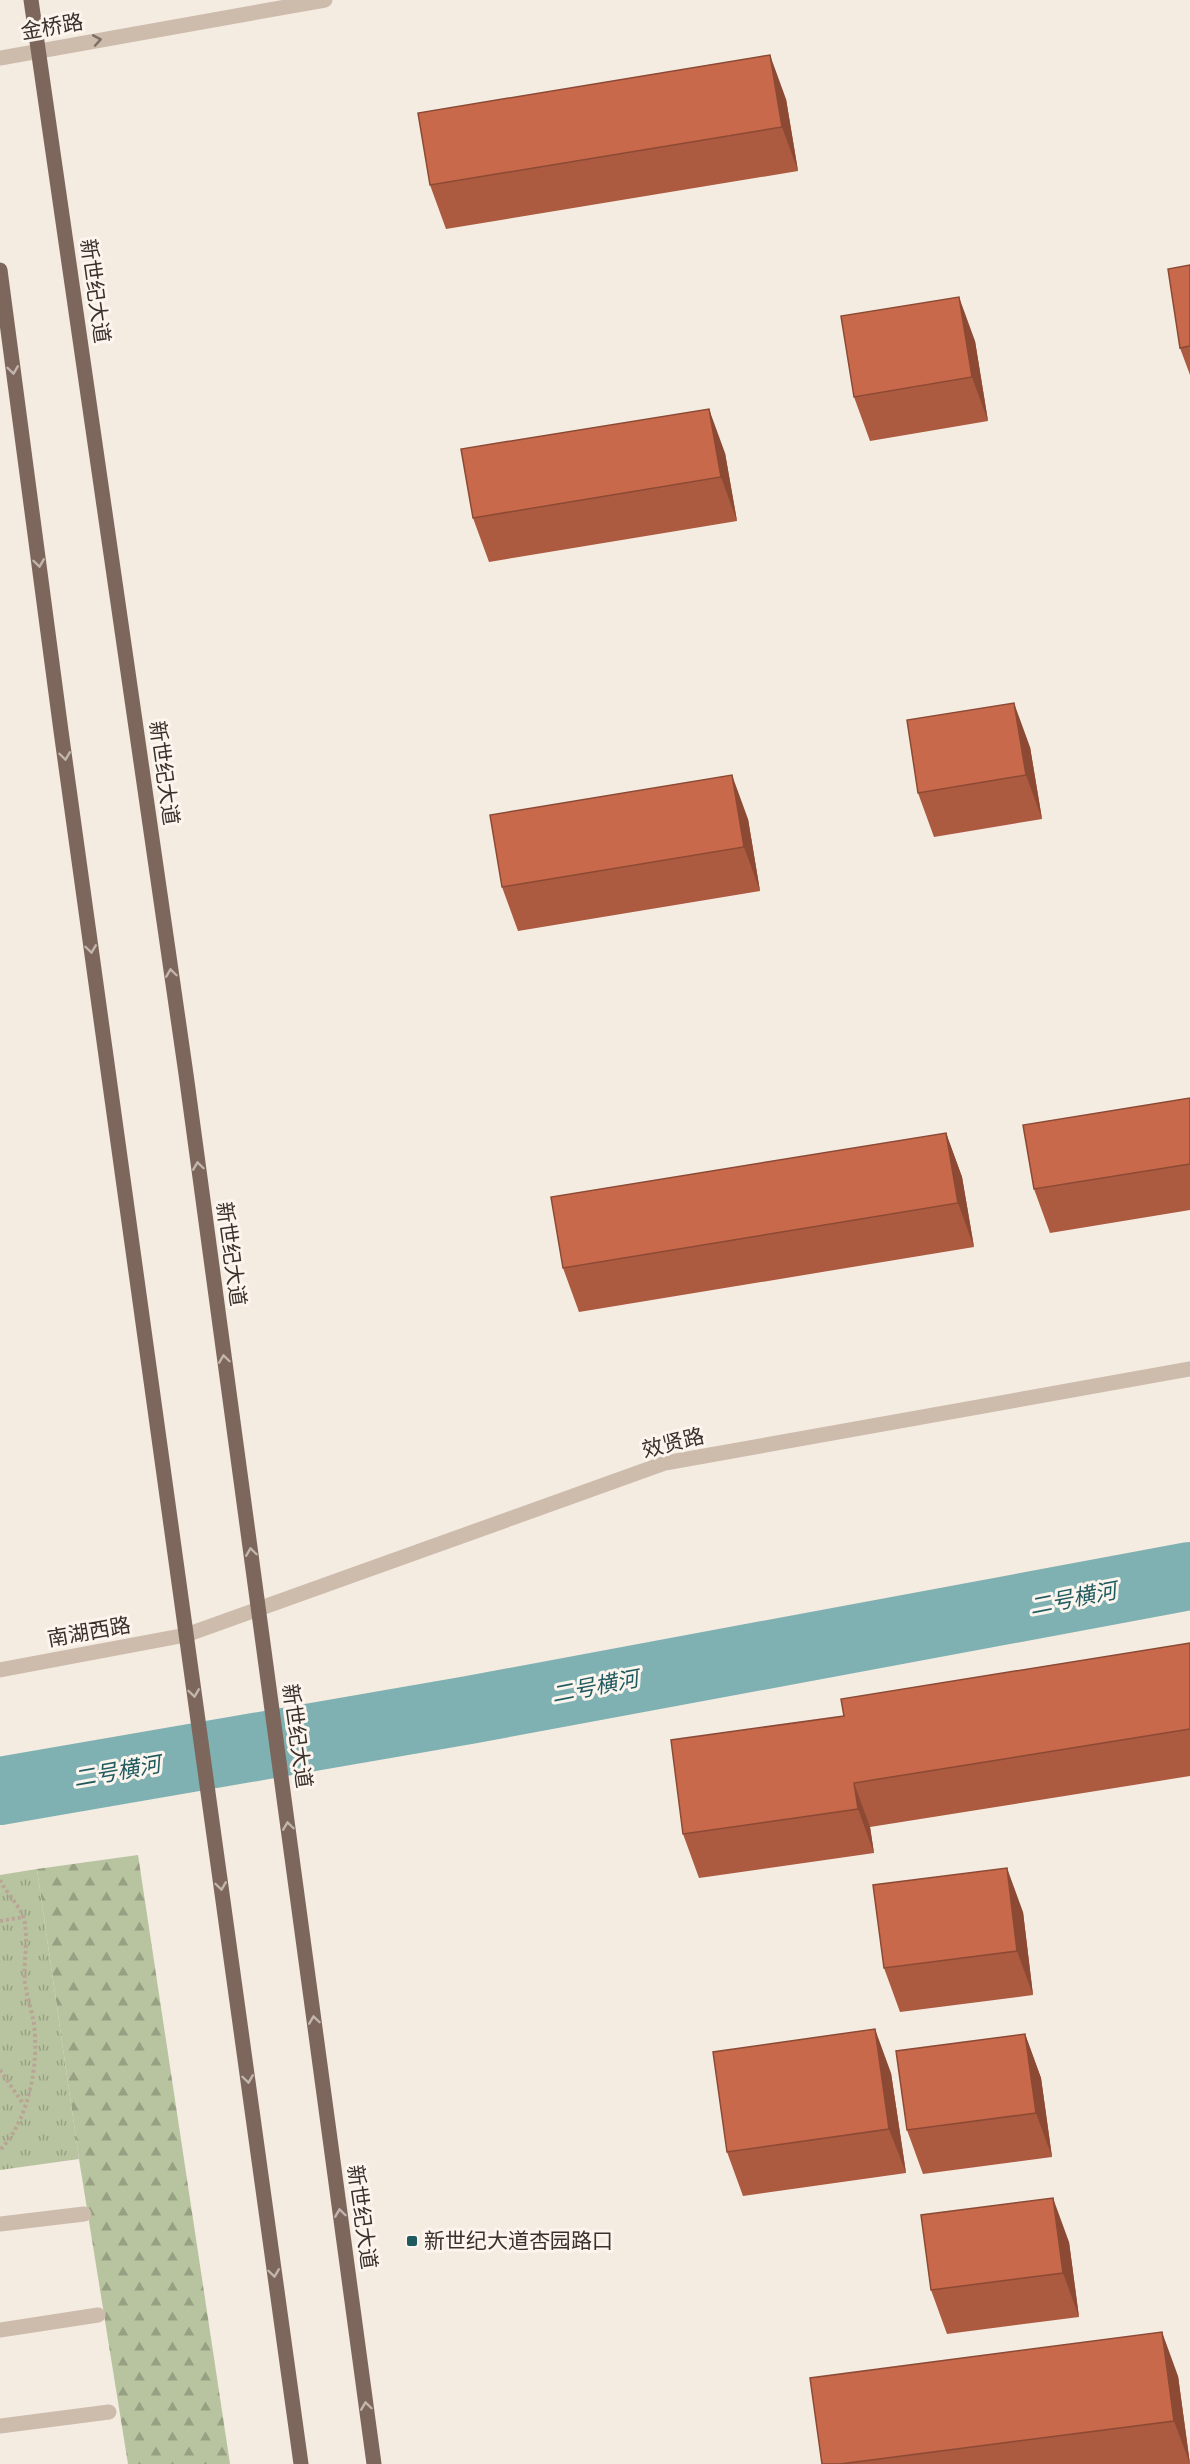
<svg xmlns="http://www.w3.org/2000/svg" width="1190" height="2464" viewBox="0 0 1190 2464" font-family="'Nunito Sans','Noto Sans SC',sans-serif">
<defs>
<pattern id="forest-firs" width="22" height="20" patternUnits="userSpaceOnUse" patternTransform="scale(1.5)"><rect width="22" height="20" fill="#b8c4a0"/><path d="M5 1l3.5 6h-7zM16 11l3.5 6h-7z" fill="#97a083"/></pattern>
<pattern id="park-tufts" width="24" height="20" patternUnits="userSpaceOnUse" patternTransform="scale(1.5)"><rect width="24" height="20" fill="#b8c4a0"/><path d="M3 7l-1-3M5 7V3M7 7l1-3M15 17l-1-3M17 17v-4M19 17l1-3" fill="none" stroke="#97a083"/></pattern>
</defs>
<rect width="100%" height="100%" fill="#f4ebe1"/>
<!-- forest -->
<path fill="url(#forest-firs)" d="M138 1855 230 2464H128L79 2159 37 1869Z"/>
<!-- park -->
<path fill="url(#park-tufts)" d="M37 1869 79 2159 0 2170V1875Z"/>
<g fill="none" stroke-linecap="round" stroke-linejoin="round">
<!-- river -->
<path stroke="#7fb0b2" stroke-width="68" d="M0 1791 469 1710 1190 1576"/>
<!-- path -->
<path stroke="#b9a596" stroke-width="4" stroke-dasharray="3 3" stroke-linecap="butt" d="M0 1880C5 1891 22 1909 24 1919 29 1940 23 1962 25 1983 27 1997 32 2011 34 2024 39 2065 29 2120 0 2150
M0 1921 24 1917
M0 2070 24 2105"/>
<!-- service -->
<path stroke="#cdbbac" stroke-width="15" d="M0 2224 84 2214
M0 2330 98 2315
M0 2426 109 2412"/>
<!-- minor -->
<path stroke="#cdbbac" stroke-width="15" d="M0 1670 186 1635 665 1463 1190 1369"/>
<!-- tertiary -->
<path stroke="#cdbbac" stroke-width="15" d="M0 58 325 0"/>
<!-- primary -->
<path stroke="#7d675c" stroke-width="15" d="M31 0 186 1074 374 2464
M0 270 61 731 301 2464"/>
</g>
<!-- wall -->
<path fill="#ac5a40" d="M786 99 798 171 446 229 430 185Z
M1190 265V375L1180 348Z
M975 341 988 421 870 441 854 397Z
M725 453 737 521 489 562 473 518Z
M1030 747 1042 819 934 837 918 793Z
M748 819 760 891 518 931 502 887Z
M1190 1098V1210L1050 1233 1034 1189Z
M946 1133 962 1177 974 1247 579 1312 563 1268Z
M1190 1643V1776L870 1827 874 1853 699 1878 683 1834 844 1716Z
M1023 1912 1033 1995 900 2012 884 1968Z
M1025 2034 1041 2078 1052 2157 923 2174 907 2130Z
M891 2073 906 2173 743 2196 727 2152Z
M1069 2242 1079 2317 947 2334 931 2290Z
M1178 2376 1190 2464H822Z"/>
<!-- shaded-wall -->
<path fill="#8c4a34" d="M770 55 786 99 798 171 782 127Z
M959 297 975 341 988 421 972 377Z
M709 409 725 453 737 521 721 477Z
M1014 703 1030 747 1042 819 1026 775Z
M732 775 748 819 760 891 744 847Z
M946 1133 962 1177 974 1247 958 1203Z
M854 1783 870 1827 874 1853 858 1809Z
M1007 1868 1023 1912 1033 1995 1017 1951Z
M875 2029 891 2073 906 2173 889 2129Z
M1025 2034 1041 2078 1052 2157 1036 2113Z
M1053 2198 1069 2242 1079 2317 1063 2273Z
M1162 2332 1178 2376 1190 2464 1174 2421Z"/>
<!-- building -->
<path fill="#c8694b" stroke="#8c4a34" stroke-width="1.5" d="M770 55 782 127 430 185 418 113Z
M1190 265V346L1180 348 1168 269Z
M959 297 972 377 854 397 841 316Z
M709 409 721 477 473 518 461 449Z
M1014 703 1026 775 918 793 907 720Z
M732 775 744 847 502 887 490 815Z
M1190 1098V1164L1034 1189 1023 1125Z
M946 1133 958 1203 563 1268 551 1197Z
M1190 1643V1729L854 1783 858 1809 683 1834 671 1740 844 1716 841 1699Z
M1007 1868 1017 1951 884 1968 873 1885Z
M875 2029 889 2129 727 2152 713 2052Z
M1025 2034 1036 2113 907 2130 896 2051Z
M1053 2198 1063 2273 931 2290 921 2215Z
M1162 2332 1174 2421 840 2464H822L810 2378Z"/>
<!-- one-way arrows -->
<defs><path id="oneway-chevron" d="M-2-3.5L2.5 0L-2 3.5" fill="none" stroke-width="1.6" stroke-linecap="round" stroke-linejoin="round" transform="scale(1.5)"/></defs>
<use stroke="#7d6f65" href="#oneway-chevron" transform="translate(97 40) rotate(-10)"/>
<g stroke="#c2b5ac">
<use href="#oneway-chevron" transform="translate(13 370) rotate(82)"/>
<use href="#oneway-chevron" transform="translate(39 563) rotate(82)"/>
<use href="#oneway-chevron" transform="translate(65 756) rotate(82)"/>
<use href="#oneway-chevron" transform="translate(91 949) rotate(82)"/>
<use href="#oneway-chevron" transform="translate(171 973) rotate(-98)"/>
<use href="#oneway-chevron" transform="translate(198 1166) rotate(-98)"/>
<use href="#oneway-chevron" transform="translate(224 1359) rotate(-98)"/>
<use href="#oneway-chevron" transform="translate(251 1552) rotate(-98)"/>
<use href="#oneway-chevron" transform="translate(194 1693) rotate(82)"/>
<use href="#oneway-chevron" transform="translate(288 1826) rotate(-98)"/>
<use href="#oneway-chevron" transform="translate(221 1886) rotate(82)"/>
<use href="#oneway-chevron" transform="translate(314 2020) rotate(-98)"/>
<use href="#oneway-chevron" transform="translate(248 2079) rotate(82)"/>
<use href="#oneway-chevron" transform="translate(340 2213) rotate(-98)"/>
<use href="#oneway-chevron" transform="translate(274 2273) rotate(82)"/>
<use href="#oneway-chevron" transform="translate(366 2406) rotate(-98)"/>
</g>
<!-- markers -->
<rect fill="#1f5a5e" stroke="#fbf5ee" stroke-width="2" x="406" y="2235" width="12" height="12" rx="3"/>
<g text-anchor="middle" stroke-width="6" stroke-linejoin="round" paint-order="stroke">
<!-- street labels -->
<g font-size="21" fill="#3b302b" stroke="#fbf5ee">
<text transform="translate(52 27) rotate(-10)" y="7">金桥路</text>
<text transform="translate(95 291) rotate(82)" y="7">新世纪大道</text>
<text transform="translate(164 773) rotate(82)" y="7">新世纪大道</text>
<text transform="translate(231 1254) rotate(82)" y="7">新世纪大道</text>
<text transform="translate(673 1443) rotate(-14)" y="7">效贤路</text>
<text transform="translate(89 1632) rotate(-10)" y="7">南湖西路</text>
<text transform="translate(297 1736) rotate(82)" y="7">新世纪大道</text>
<text transform="translate(362 2217) rotate(82)" y="7">新世纪大道</text>
</g>
<!-- poi labels -->
<g font-size="21" fill="#3b302b" stroke="#fbf5ee" text-anchor="start">
<text x="424" y="2248">新世纪大道杏园路口</text>
</g>
<!-- water labels -->
<g font-size="22" font-style="italic" fill="#1f5a5e" stroke="#fbf5ee">
<text transform="translate(1073 1598) rotate(-11)" y="8">二号横河</text>
<text transform="translate(595 1686) rotate(-11)" y="8">二号横河</text>
<text transform="translate(117 1771) rotate(-10)" y="8">二号横河</text>
</g>
</g>
</svg>
